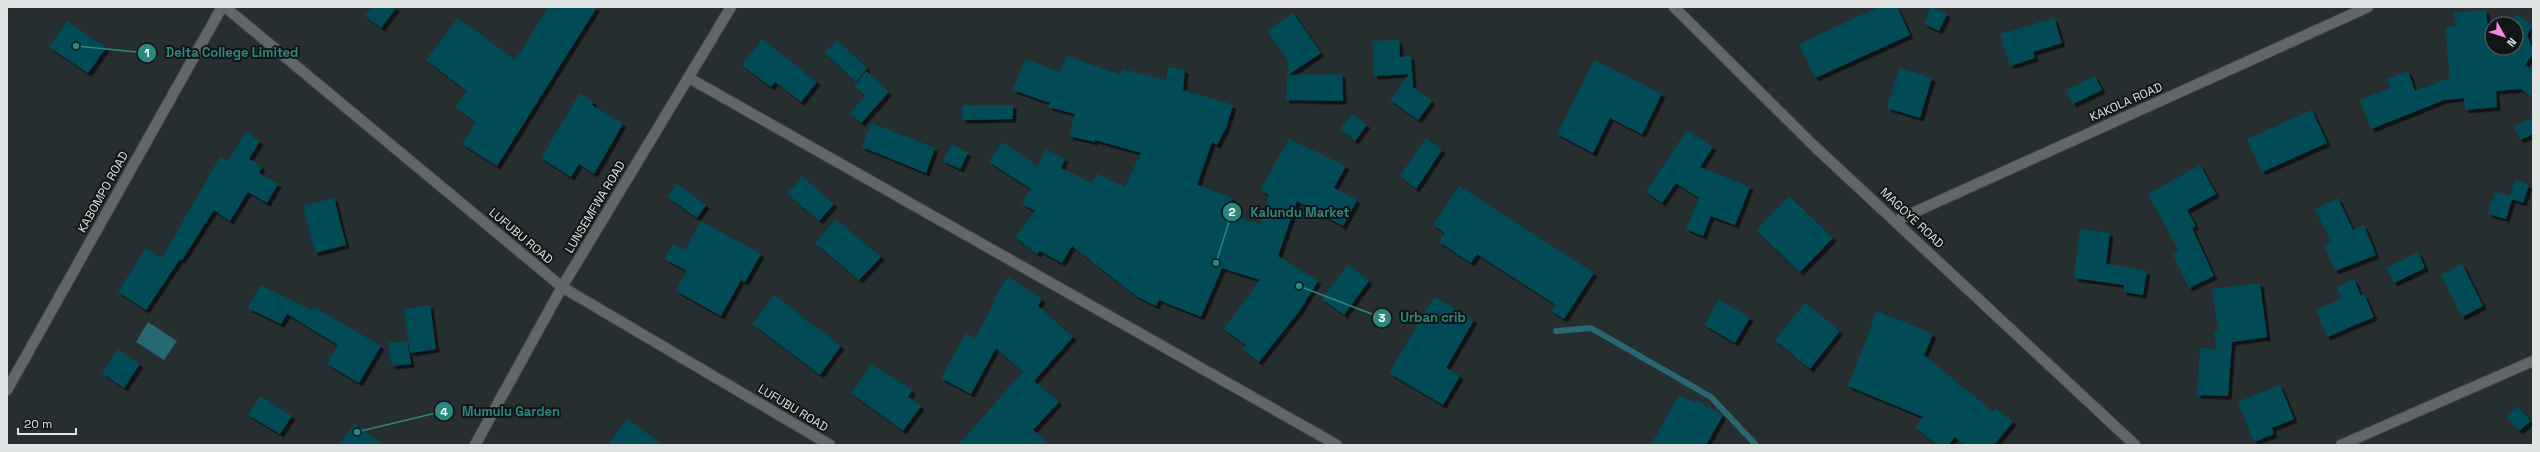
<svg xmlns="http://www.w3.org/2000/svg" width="2540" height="452" viewBox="0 0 2540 452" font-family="'Space Grotesk',sans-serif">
<defs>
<filter id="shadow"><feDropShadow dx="3.5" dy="3.5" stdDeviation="0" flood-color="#0009"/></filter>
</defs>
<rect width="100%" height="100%" fill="#272e2f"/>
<!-- water -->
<path fill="#296872" d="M148 322 177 341 164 360 136 342Z"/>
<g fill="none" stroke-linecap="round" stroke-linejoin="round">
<!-- stream -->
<path stroke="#296872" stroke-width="6" d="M1556 331 1591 328 1711 397 1756 445"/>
</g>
<!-- building -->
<path fill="#024c56" filter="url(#shadow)" d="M373 7H397L381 28 365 16Z
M549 7H597L497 166 462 144 476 123 455 107 467 91 426 60 458 18 515 60Z
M1879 7H1897L1910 35 1815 78 1799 44Z
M1931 7 1947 14 1939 31 1924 24Z
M2486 10 2490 51 2492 48H2516V24H2510L2517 14 2533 26 2527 35 2532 47V55L2525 65 2533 70V98L2521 89 2496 91 2497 107 2465 110 2464 98 2444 100 2371 129 2360 100 2390 88 2387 79 2408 71 2415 91 2450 78 2445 28 2456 26 2454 13Z
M1293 13 1321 53 1288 75 1342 74 1343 101 1286 100 1288 60 1267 31Z
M2054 18 2062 43 2033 52 2035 58 2010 66 2000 34Z
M67 21 106 48 88 73 49 47Z
M762 39 817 82 801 102 775 82 771 87 742 65Z
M837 40 867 68 856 82 825 53Z
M1399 40 1400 57 1411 56 1413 87 1432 101 1418 120 1390 100 1409 74 1374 76 1372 41Z
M1067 56 1121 75 1122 69 1166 80 1168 67 1185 70 1183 90 1233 105 1226 128 1217 145 1212 142 1197 185 1233 198 1228 214 1260 224 1269 195 1260 190 1289 139 1346 166 1334 188 1357 200 1343 226 1297 201 1278 256 1318 281 1300 310 1259 362 1243 349 1246 345 1224 329 1260 280 1222 268 1201 317 1159 300 1156 306 1136 296 1072 246 1062 263 1040 251 1037 254 1015 237 1035 211 1022 204 1031 189 989 162 1002 142 1038 166 1046 149 1065 159 1061 168 1092 183 1097 174 1125 187 1141 153 1095 140V142L1069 136 1075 114 1048 107 1050 103 1013 90 1025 59 1060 72Z
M1594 60 1662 94 1642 134 1610 118 1593 153 1557 134Z
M1899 68 1932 78 1920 118 1887 108Z
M866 71 889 92 861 123 850 113 865 96 854 86Z
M2095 76 2102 90 2073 104 2066 90Z
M580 93 594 102 592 105 623 124 594 174 579 164 571 177 541 158Z
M962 105H1013V119L962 120Z
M2312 110 2327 143 2262 172 2247 139Z
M1352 114 1367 125 1355 141 1340 129Z
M2533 118V134L2520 140 2514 126Z
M871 123 935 148 926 173 862 147Z
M1687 130 1713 147 1700 167 1750 187 1735 225 1711 216 1703 236 1686 229 1699 198 1676 183 1662 203 1646 192Z
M246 132 260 141 249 159 262 167 259 173 278 184 267 203 248 192 230 221 214 210 182 260 180 259 146 310 118 292 146 248 162 258 220 157 228 161Z
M1426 138 1442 150 1416 189 1400 176Z
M952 144 968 153 960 169 943 161Z
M2200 165 2216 194 2187 210 2196 226 2192 228 2214 276 2189 288 2173 254 2179 251 2148 194Z
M802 176 834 204 819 221 787 194Z
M2515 180 2529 185 2523 203 2512 199 2506 219 2488 214 2495 192 2510 196Z
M677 184 706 205 697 218 667 197Z
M1459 186 1594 273 1564 319 1551 311 1556 305 1477 254 1471 263 1439 242 1445 233 1433 225Z
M1789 196 1833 238 1800 272 1756 230Z
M334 198 346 245 315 253 303 206Z
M2338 198 2353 230 2364 225 2376 255 2335 271 2324 245 2331 242 2315 209Z
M836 219 881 257 859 280 815 243Z
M701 221 761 254 745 282 741 280 721 316 676 291 687 271 665 259 673 244 685 250Z
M2080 229 2110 233 2106 264 2147 271 2143 295 2123 292 2124 285 2074 278Z
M2418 252 2425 268 2394 283 2386 268Z
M2462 264 2483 306 2462 317 2441 275Z
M1348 265 1369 281 1344 315 1322 299Z
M1008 277 1042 299 1038 306 1073 337 1034 381 1059 402 1033 430 1050 445H958L1023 372 996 348 971 394 941 378 966 333 975 338 996 300 994 298Z
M2354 279 2361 296 2364 294 2374 317 2327 337 2316 310 2342 298 2337 287Z
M2260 283 2267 337 2232 342 2228 396 2197 395 2200 348 2217 349 2214 331H2218L2212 289Z
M260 285 312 310 314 307 381 346 359 383 327 364 338 345 287 314 281 324 248 308Z
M774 295 841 346 820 375 752 324Z
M1434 297 1474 320 1446 368 1460 376 1443 405 1389 373Z
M1719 299 1750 318 1735 343 1704 325Z
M1805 303 1840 331 1810 369 1775 340Z
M430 305 436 349 410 353 404 309Z
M1877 311 1933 334 1924 355 1993 412 1996 408 2013 422 1994 445H1964L1955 437 1948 445H1937L1915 427 1923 417 1848 386Z
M407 341 411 364 392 366 388 343Z
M118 349 140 364 124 388 102 373Z
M872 364 912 390 908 397 921 406 903 431 851 393Z
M2280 385 2294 419 2272 428 2274 434 2254 442 2238 402Z
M1679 395 1695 403 1696 400 1723 415 1706 445H1651Z
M260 396 292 416 280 434 248 415Z
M2517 406 2531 421 2519 431 2506 417Z
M627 419 663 445H608Z
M355 424 383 445H339Z"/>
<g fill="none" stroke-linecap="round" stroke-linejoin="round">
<!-- street casing -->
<g stroke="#464b4c" stroke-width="12">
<path id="street" d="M225 7 562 287 830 445
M1674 7 1813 145 2135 445
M689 78 1337 445
M1895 221 2368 7
M7 390 222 7
M475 445 562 287 731 7
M2341 445 2533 361"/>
</g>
<!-- street -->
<use href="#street" stroke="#606769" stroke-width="10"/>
</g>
<g text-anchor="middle" stroke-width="4" stroke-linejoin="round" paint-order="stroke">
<!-- street labels -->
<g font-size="12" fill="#dfe3e4" stroke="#121516">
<text transform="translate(2126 102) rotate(-24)" y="4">KAKOLA ROAD</text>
<text transform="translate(103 192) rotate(-61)" y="4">KABOMPO ROAD</text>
<text transform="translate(595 207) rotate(-59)" y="4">LUNSEMFWA ROAD</text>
<text transform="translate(1912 218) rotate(43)" y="4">MAGOYE ROAD</text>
<text transform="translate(521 236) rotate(40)" y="4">LUFUBU ROAD</text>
<text transform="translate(793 408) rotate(31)" y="4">LUFUBU ROAD</text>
</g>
</g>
<!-- callouts -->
<path fill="none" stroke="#2e8680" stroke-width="1.5" d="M76 46L147 53M1216 263L1232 212M1299 286L1382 318M357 432L444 411"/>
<g fill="#2e8680" stroke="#121516" stroke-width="1.5">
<circle cx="76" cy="46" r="4"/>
<circle cx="1216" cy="263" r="4"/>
<circle cx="1299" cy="286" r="4"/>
<circle cx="357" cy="432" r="4"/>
<circle cx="147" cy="53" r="10"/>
<circle cx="1232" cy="212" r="10"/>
<circle cx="1382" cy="318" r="10"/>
<circle cx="444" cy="411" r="10"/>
</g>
<g font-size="12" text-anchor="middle" font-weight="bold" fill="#fff">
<text x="147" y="57">1</text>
<text x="1232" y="216">2</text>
<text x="1382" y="322">3</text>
<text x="444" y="416">4</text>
</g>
<g font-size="13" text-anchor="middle" font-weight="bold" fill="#2e8680" stroke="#121516" stroke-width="4" stroke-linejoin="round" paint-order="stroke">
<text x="232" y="57">Delta College Limited</text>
<text x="1300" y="217">Kalundu Market</text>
<text x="1433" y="322">Urban crib</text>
<text x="511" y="416">Mumulu Garden</text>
</g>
<!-- border -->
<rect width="2540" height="452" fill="none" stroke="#dfe3e4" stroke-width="16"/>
<!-- north arrow -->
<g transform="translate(2504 36) rotate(129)"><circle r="19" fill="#121516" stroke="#646768"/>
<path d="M0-3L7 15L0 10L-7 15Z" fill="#fa87e7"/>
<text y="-6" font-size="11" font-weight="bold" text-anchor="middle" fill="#dfe3e4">N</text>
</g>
<!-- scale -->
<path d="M18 428v6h58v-6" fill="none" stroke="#dfe3e4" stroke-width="2"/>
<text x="24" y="428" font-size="12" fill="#dfe3e4" stroke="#121516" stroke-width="3" paint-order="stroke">20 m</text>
</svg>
